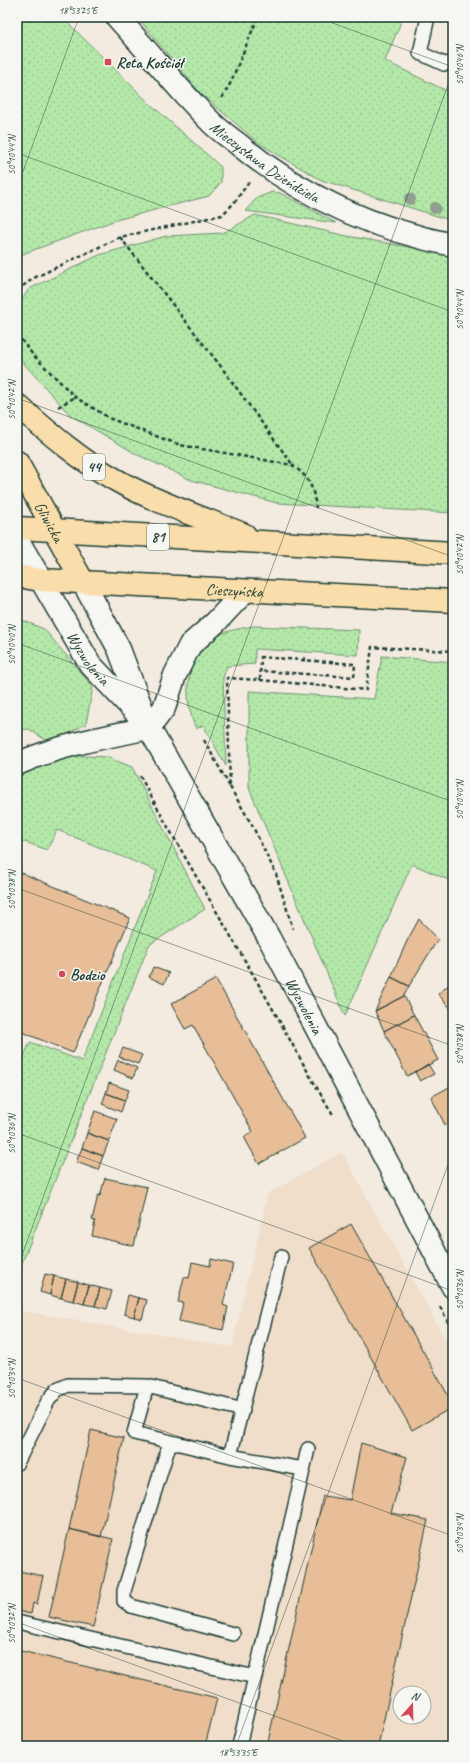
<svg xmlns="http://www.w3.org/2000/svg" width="470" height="1763" viewBox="0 0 470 1763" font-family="Caveat,sans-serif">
<defs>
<pattern id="grass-dots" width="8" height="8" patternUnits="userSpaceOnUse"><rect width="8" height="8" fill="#b4e8a9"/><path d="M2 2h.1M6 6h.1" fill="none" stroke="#9ac892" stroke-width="1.8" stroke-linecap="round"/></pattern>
</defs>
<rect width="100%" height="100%" fill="#f3ebe0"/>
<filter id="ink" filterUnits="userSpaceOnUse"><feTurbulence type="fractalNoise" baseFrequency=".025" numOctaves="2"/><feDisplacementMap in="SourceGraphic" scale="8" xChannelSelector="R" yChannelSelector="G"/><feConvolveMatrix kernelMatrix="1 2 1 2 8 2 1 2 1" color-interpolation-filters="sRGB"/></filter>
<g filter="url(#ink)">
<!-- built -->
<path fill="#f0deca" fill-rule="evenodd" d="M342 1152 453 1353V1746H17V1310L232 1347 268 1193ZM400 1693H424V1717H400Z"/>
<!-- grass -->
<path fill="url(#grass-dots)" stroke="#6a926e" d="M17 17H62L148 102 221 167V182L209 196 116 220 17 256Z
M137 17H403L385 61 453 94V221L321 180 260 144 201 94Z
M272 192 280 193 336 223 245 211 257 198Z
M255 215 347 236 453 255V513L277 503 191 480 138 455 70 415 17 356V307L29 289 99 255 166 236 223 233Z
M17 618 44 629 93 687 86 724 50 743 29 729 17 730Z
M254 626 359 630 358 655 255 649V664L227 666 223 678 226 766 203 725 196 729C185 703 184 675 200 651 202 648 204 644 207 642 221 631 237 629 254 626Z
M382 656 453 662V882L412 864 345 1016 249 788V691L374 699Z
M62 755 107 757 132 767 205 909 149 945 18 1273 17 1073 30 1042 82 1061 157 871 57 830 47 850 17 839V776Z"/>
<!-- building -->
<path fill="#e8be98" stroke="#1f3d34" d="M17 871 130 918 73 1053 17 1030Z
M419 919 438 939 409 986 391 977 407 941Z
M153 967 169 973 164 984 149 977Z
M453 974V1011L438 994 452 982 448 978Z
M391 977 409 986 404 996 375 1011Z
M216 979 305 1138 259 1164 244 1137 253 1132 193 1025 185 1029 171 1004Z
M404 996 414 1015 384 1031 375 1011Z
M414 1015 438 1060 407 1076 384 1031Z
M123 1048 142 1055 138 1064 119 1057Z
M118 1060 137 1068 133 1078 114 1070Z
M428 1064 434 1074 420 1081 415 1072Z
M109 1083 129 1090 125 1100 106 1093Z
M453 1085V1120L445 1125 431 1097Z
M106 1093 125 1100 121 1112 102 1104Z
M95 1111 117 1119 109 1141 87 1133Z
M87 1133 109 1141 103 1156 82 1148Z
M82 1148 103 1156 98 1170 76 1162Z
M105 1178 147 1187 134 1246 92 1236 95 1221 92 1220 98 1195 100 1196Z
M351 1224 453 1404V1407L412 1430 309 1248Z
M211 1259 233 1264 223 1305 228 1307 223 1330 179 1321 183 1303 178 1302 184 1277 189 1278 192 1262 210 1266Z
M45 1274 54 1276 50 1295 40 1292Z
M54 1276 66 1279 61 1298 50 1295Z
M66 1279 78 1282 73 1301 61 1298Z
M78 1282 89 1285 84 1304 73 1301Z
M89 1285 100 1288 95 1306 84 1304Z
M100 1288 112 1291 107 1309 95 1306Z
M128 1295 139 1298 134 1317 124 1314Z
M139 1298 147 1300 142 1319 134 1317Z
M91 1430 124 1438 101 1537 69 1529Z
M361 1443 407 1457 391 1513 428 1520 378 1746H267L323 1496 350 1500Z
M69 1529 113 1539 93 1627 49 1617Z
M19 1571 43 1576 37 1604 33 1603 31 1614 17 1611V1581Z
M17 1650 217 1698 205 1746H17Z"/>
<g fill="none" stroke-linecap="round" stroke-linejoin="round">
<!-- service casing -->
<g stroke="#1f3d34" stroke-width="16">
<path id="service" d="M428 17 420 53 444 64 453 63
M243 1410 147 1386 134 1433 230 1456 303 1469
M170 1442 124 1591V1601L131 1606 233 1634
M230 1456 281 1257
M17 1463 48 1401 57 1390 68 1385 147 1386
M17 1622 255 1677
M239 1746 308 1449"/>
</g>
<!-- minor casing -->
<g stroke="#1f3d34" stroke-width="25">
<g id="minor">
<path id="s1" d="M117 17C149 52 178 90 212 123 220 131 229 137 238 144 301 196 373 229 453 245"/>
<path d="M17 764C59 745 105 737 149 728"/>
</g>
</g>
<!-- tertiary casing -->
<g stroke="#1f3d34" stroke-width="25">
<g id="tertiary">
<path id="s2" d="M17 539 90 664 142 719"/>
<path id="s3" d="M83 582 119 649 149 728 269 938 453 1287"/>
<path d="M149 728 164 708 175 675 190 645 215 623 245 591"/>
</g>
</g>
<!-- primary casing -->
<g stroke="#1f3d34" stroke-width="25">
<g id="primary">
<path d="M17 405C48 432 80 460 116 480 155 502 203 518 245 535"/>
<path id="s4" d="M17 462 83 582"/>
<path d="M17 528 453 553"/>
<path id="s5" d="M17 576 41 580 453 601"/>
</g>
</g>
<!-- path -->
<path stroke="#1f3d34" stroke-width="2.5" stroke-dasharray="4 3" stroke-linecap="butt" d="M222 98 230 84 258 17
M120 237 219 364 292 464
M17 290 34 278 120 237 222 215 234 203 249 182
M17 334 33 355 75 397 111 419 180 445 292 465C310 478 313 486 316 508
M58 407 75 397
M304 661 305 655
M260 680 366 690 372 647 453 651
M204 740 230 787 227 678 260 680 261 657 355 664 354 677 260 671
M140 776C179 849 222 920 263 992 287 1033 308 1075 334 1116
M230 787 252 825 276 874 293 929
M440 1307 453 1331"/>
<!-- service -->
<use href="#service" stroke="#f6f6f2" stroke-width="13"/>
<!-- minor -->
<use href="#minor" stroke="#f6f6f2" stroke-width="22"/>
<!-- tertiary -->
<use href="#tertiary" stroke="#f6f6f2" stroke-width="22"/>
<!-- primary -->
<use href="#primary" stroke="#f9deab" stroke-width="22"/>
</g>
<!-- trees -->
<g fill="#8f9e8e">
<circle cx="410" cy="199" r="6"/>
<circle cx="435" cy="208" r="6"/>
</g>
</g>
<!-- ticks -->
<path fill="none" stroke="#1f3d34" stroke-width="1" stroke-opacity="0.45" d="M316 17 453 67M17 153 453 312M17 188 79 17M17 398 453 557M17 643 453 802M17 888 453 1046M17 1133 453 1291M17 1269 453 71M17 1378 453 1536M17 1622 357 1746M236 1746 453 1151"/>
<!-- markers -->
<g fill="#d1495b" stroke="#f6f6f2" stroke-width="1.5">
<rect x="104" y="58" width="8" height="8" rx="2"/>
<circle cx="62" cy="974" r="4"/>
</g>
<g text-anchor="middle" stroke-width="3" stroke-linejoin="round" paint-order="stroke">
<!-- shield labels -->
<g fill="#f6f6f2" stroke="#60746d" stroke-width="1">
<rect x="83" y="454" width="22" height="26" rx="3"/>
<rect x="147" y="524" width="22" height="26" rx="3"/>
</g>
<g font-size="15" font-weight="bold" fill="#1f3d34">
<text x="94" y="472">44</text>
<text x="158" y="542">81</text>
</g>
<!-- poi labels -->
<g font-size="16" font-weight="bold" fill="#1f3d34" stroke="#f6f6f2" text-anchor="start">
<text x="116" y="68">Reta Kościół</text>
<text x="70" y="980">Bodzio</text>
</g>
<!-- street labels -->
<g font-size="16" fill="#1f3d34" stroke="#f6f6f2">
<text dy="6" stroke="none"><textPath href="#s1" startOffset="208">Mieczysława Dzieńdziela</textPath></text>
<text dy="6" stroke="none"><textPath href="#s4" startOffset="68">Gliwicka</textPath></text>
<text dy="6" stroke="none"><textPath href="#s5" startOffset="218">Cieszyńska</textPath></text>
<text dy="6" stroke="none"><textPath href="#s2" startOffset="139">Wyzwolenia</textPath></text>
<text dy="6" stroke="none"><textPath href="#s3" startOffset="479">Wyzwolenia</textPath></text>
</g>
</g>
<!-- margin -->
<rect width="470" height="1763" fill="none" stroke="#f6f6f2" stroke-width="44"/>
<!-- north arrow -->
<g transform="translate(412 1705) rotate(20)"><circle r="19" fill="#f6f6f2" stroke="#a0aca6"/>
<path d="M0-3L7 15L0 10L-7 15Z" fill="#d1495b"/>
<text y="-6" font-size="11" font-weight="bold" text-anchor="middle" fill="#1f3d34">N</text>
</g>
<rect x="22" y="22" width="426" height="1719" fill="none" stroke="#1f3d34" stroke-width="1.5"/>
<g font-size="10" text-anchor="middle" fill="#1f3d34">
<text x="78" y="14">18°53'25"E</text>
<text transform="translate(459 65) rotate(-90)" y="4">50°10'46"N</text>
<text transform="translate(11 155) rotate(-90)" y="4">50°10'44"N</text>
<text transform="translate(459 310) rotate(-90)" y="4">50°10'44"N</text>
<text transform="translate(11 400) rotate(-90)" y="4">50°10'42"N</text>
<text transform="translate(459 555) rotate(-90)" y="4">50°10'42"N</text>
<text transform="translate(11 645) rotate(-90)" y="4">50°10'40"N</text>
<text transform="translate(459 800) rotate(-90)" y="4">50°10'40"N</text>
<text transform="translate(11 890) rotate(-90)" y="4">50°10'38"N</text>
<text transform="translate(459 1045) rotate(-90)" y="4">50°10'38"N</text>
<text transform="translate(11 1134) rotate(-90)" y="4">50°10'36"N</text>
<text transform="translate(459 1290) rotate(-90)" y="4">50°10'36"N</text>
<text transform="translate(11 1379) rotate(-90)" y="4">50°10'34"N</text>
<text transform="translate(459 1534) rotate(-90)" y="4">50°10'34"N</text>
<text transform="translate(11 1624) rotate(-90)" y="4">50°10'32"N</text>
<text x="238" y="1756">18°53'35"E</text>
</g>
</svg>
